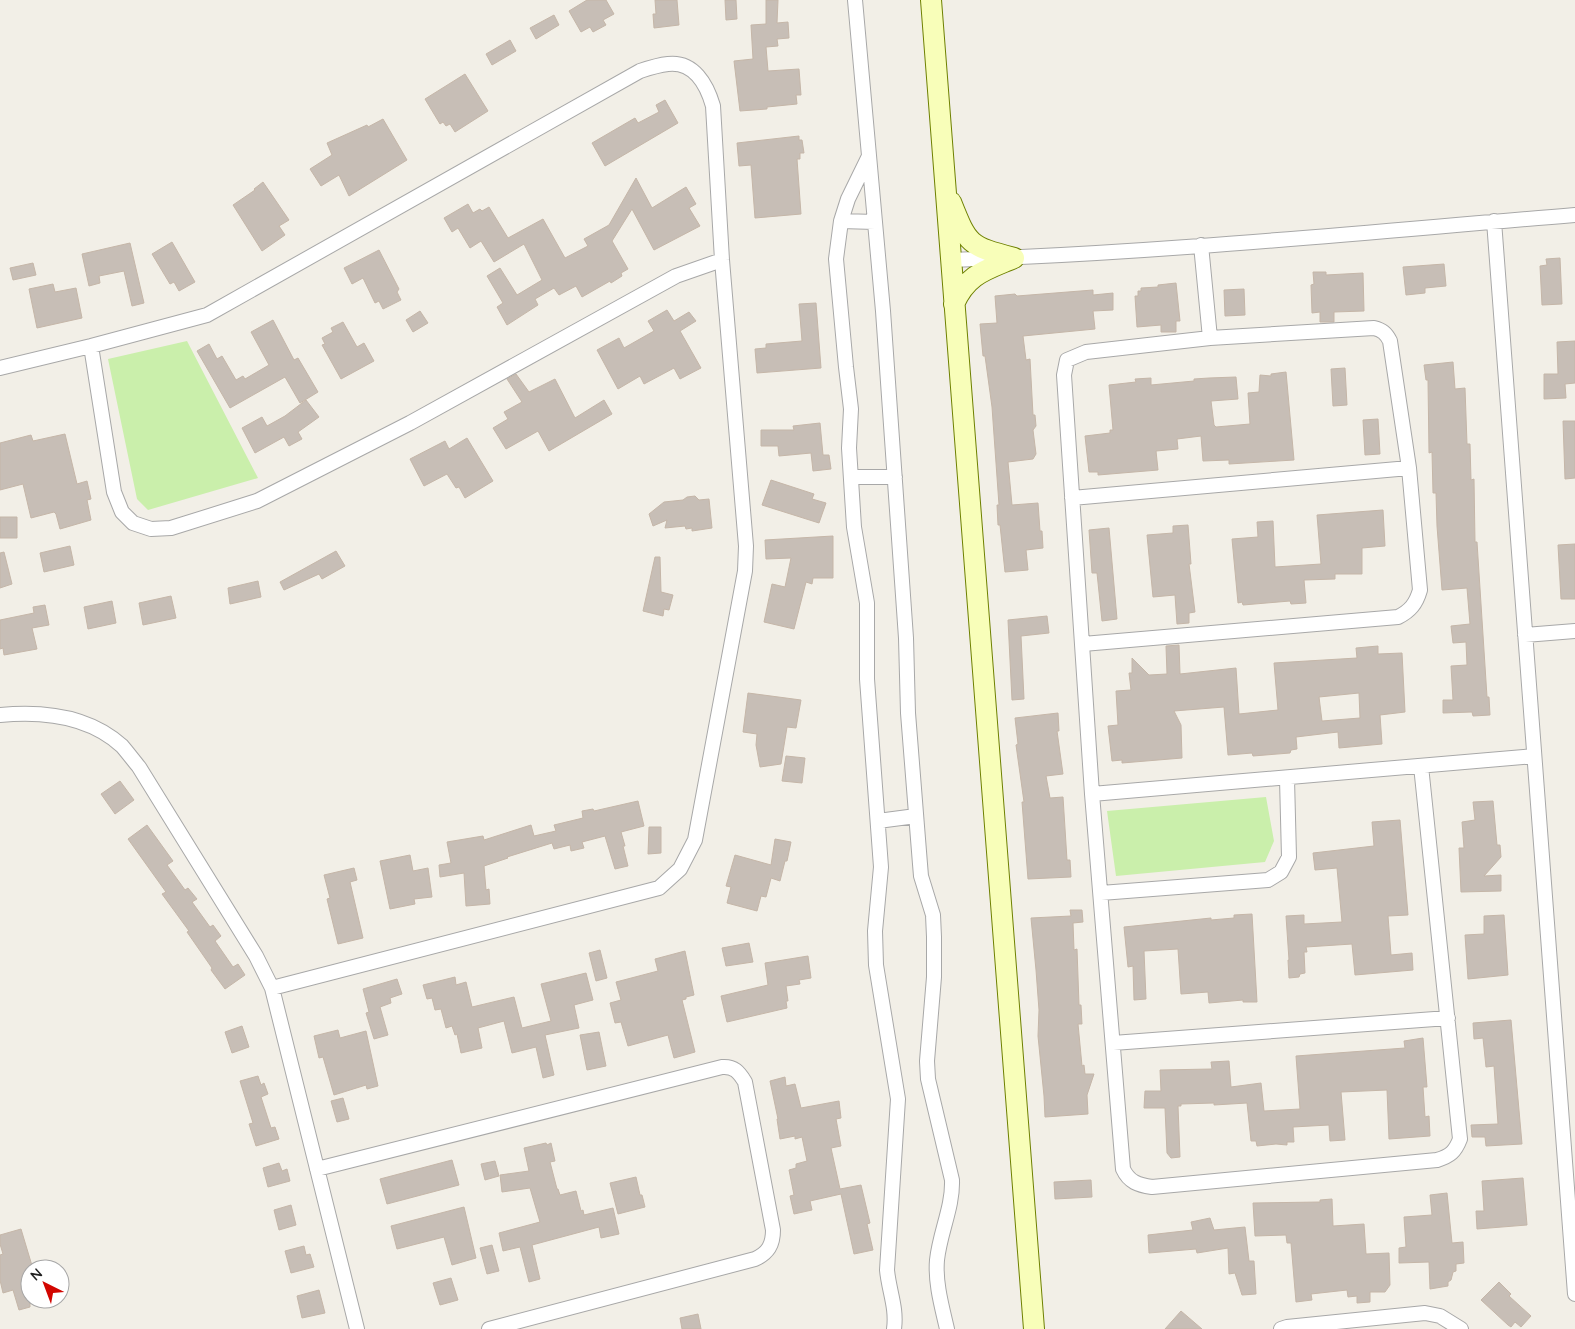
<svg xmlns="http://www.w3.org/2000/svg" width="1575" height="1329" viewBox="0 0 1575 1329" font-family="Quicksand,sans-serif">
<rect width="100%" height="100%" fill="#f2efe7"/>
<!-- grass -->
<path fill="#caefab" d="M187 341 258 478 148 510 137 499 108 359Z
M1266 797 1274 841 1265 862 1116 876 1107 811Z"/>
<!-- building -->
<path fill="#c7beb6" stroke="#c5b6a8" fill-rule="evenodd" d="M587 0H606L614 14 603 20 606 25 593 32 590 27 581 32 569 11Z
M655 0H677L679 25 654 28 653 14H656Z
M725 0H736L737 19 726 20Z
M766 0H778L777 23 788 22 789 38 777 39 778 46 766 47 768 71 799 69 801 95H796L797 104 767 107V109L740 111 734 61 753 59 751 25 766 24Z
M554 15 559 25 536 39 530 28Z
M510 40 516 51 492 65 486 54Z
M465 74 488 111 455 132 450 124 446 126 443 122 440 124 425 99Z
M665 100 678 123 605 166 592 143 635 118 638 123 659 112 656 105Z
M383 119 407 160 349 196 339 175 321 186 310 169 332 155 327 143 367 125 368 127Z
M799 136V140H802L804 153H800V159H797L801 214 755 218 751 165 739 166 737 143Z
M636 178 652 208 686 187 696 204 689 208 700 226 654 250 632 209 612 241 628 269 621 273 622 276 611 283 610 281 582 297 576 286 559 295 554 288 535 299 538 305 507 325 497 307 503 303 487 276 500 268 517 295 542 280 524 244 494 262 481 241 470 248 458 228 452 232 444 218 468 204 473 213 480 209 482 211 489 207 508 238 543 219 565 258 588 246 584 239 609 225Z
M263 182 289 220 279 226 285 235 262 251 233 205 255 190 254 189Z
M172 242 195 282 179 291 174 282 170 284 152 254Z
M130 243 144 303 132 306 124 271 99 276 100 283 89 286 82 254Z
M379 250 399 289 397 292 401 300 383 309 379 301 375 303 363 278 352 284 344 268Z
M1560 258 1562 304 1542 305 1540 266 1547 265 1546 259Z
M33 263 36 275 13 280 10 268Z
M1444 264 1446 286 1425 288V293L1406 295 1403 267Z
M1313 272H1326V275L1363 273 1364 311 1334 312V322H1320V312L1312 313 1311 285 1314 284Z
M1176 283 1180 321H1176V332H1161V325L1137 327 1135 296H1138V291H1141V288L1158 287V285Z
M53 284 55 292 76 288 82 318 37 328 29 289Z
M1244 289 1245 315 1225 316 1224 290Z
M1093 290V295L1113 293V310L1093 311 1095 329 1023 336 1026 360 1030 359 1033 415H1035L1036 426 1033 430 1036 454 1033 459 1008 462 1012 505 1038 503 1040 531H1042L1043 548 1026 550 1028 570 1005 572 1000 525H998L997 505H999L992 407 985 356H983L980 324 997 323 995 296 1015 294 1017 296Z
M816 303 821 368 757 373 755 349 766 348V344L802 341 799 304Z
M667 310 674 321 689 312 696 321 680 331 701 368 680 379 674 368 644 384 640 376 618 389 597 350 619 338 624 348 654 331 648 321Z
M420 311 428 323 413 332 406 320Z
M273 320 294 360 298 358 318 392 300 403 285 377 230 408 197 351 209 344 217 359 222 356 236 380 243 376 245 379 269 365 251 332Z
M343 322 357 347 364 343 374 361 341 379 322 345 325 344 322 338 333 332 331 328Z
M1575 341V383L1565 384 1566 398 1544 399V374H1558L1557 342Z
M1453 362 1455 389 1465 388 1467 444H1470L1471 480 1474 479 1475 542H1477L1487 697H1489L1490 715 1473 716 1472 712 1443 713V700H1453L1451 666 1467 665 1466 642 1453 643 1451 626 1470 624 1467 588 1442 590 1437 526 1436 493H1433L1432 452 1429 453 1428 380H1426L1424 365Z
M1345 368 1347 405 1333 406 1331 369Z
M1286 372 1294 460 1229 464V460L1203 461 1201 436 1177 439 1178 449 1156 451 1158 470 1098 475V472H1089L1085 436 1110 433V430H1113L1109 385 1136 382 1135 379 1151 378V385L1194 381V379L1209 378 1236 377 1238 399 1211 401 1214 425 1216 427 1250 424 1248 393 1259 392 1260 375 1271 376V374Z
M516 374 529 392 555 379 575 418 604 400 612 414 549 451 538 431 506 449 493 428 508 419 504 412 522 402 507 379Z
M306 400 319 417 298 432 302 439 289 446 284 437 255 453 242 428 262 417 267 426 285 416Z
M1378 419 1380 454 1365 455 1363 420Z
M1563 421H1575V478L1565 479Z
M820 423 823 455H829L831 469 813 471 811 453 779 456 778 446H761V430H794L793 426Z
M65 434 77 484 87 481 91 499 87 500 91 520 60 529 56 514 54 512 31 518 23 484 0 490V443L31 435 33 441Z
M467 438 493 481 465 498 459 487 456 488 447 474 424 486 410 459 445 441 449 449Z
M771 480 814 494 812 499 826 503 819 523 762 505Z
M695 496 699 500 709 499 712 528 692 531V528L686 529 685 526 665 528 667 520 653 526 649 514 664 502 683 500 687 497Z
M1383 510 1385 546 1362 548V574H1335V579L1304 580 1306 603 1291 604 1290 601 1243 605 1242 602 1238 603 1232 539 1258 537 1257 522 1273 521 1275 567 1321 564 1317 515Z
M0 517H17V538H0Z
M1188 525 1191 564H1189L1195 612 1189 613V623L1177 624 1175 595 1153 597 1147 535 1173 533V526Z
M1109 528 1117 619 1102 621 1097 573H1092L1089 530Z
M833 536V578H813L812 584 806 582 794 629 764 622 772 584 785 587 791 558 766 559 765 540Z
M1575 544V599H1561L1558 545Z
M70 546 74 565 44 572 40 553Z
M336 551 345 566 322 579 319 574 284 590 280 582Z
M4 552 12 584 0 588V553Z
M655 557H660L661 592 673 595 669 610 664 609 663 616 643 611Z
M258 581 261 597 230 604 228 588Z
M171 596 176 618 143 625 139 603Z
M112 601 116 623 88 629 84 607Z
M45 605 49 625 32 628 37 649 4 655 3 648 0 649V620L34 613 33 607Z
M1047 616 1049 633 1021 636 1024 699 1012 700 1008 620Z
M1179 645 1180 674 1236 668 1239 714 1278 710 1274 663 1357 658 1356 648 1378 646V654L1402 653 1405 712 1380 715 1382 744 1339 748 1338 732 1296 737 1297 749 1291 750 1290 753 1253 756 1252 753 1228 755 1224 707 1174 711 1181 725 1182 758 1122 763V760L1112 761 1108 726 1118 725 1116 691 1131 690 1129 673H1132V658L1149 675 1167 674 1166 646ZM1359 693 1360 718 1322 721 1319 697Z
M748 693 801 700 796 728 787 727 781 764 760 767 756 745 757 734 743 732Z
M1058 713 1059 731H1057L1063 774 1046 776 1050 798 1063 797 1067 860H1070L1071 877 1028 879 1022 802H1024L1016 745 1018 744 1015 718Z
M786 756 805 758 802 783 782 781Z
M120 781 134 800 115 814 101 794Z
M638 801 644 826 621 832 625 846H623L628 866 615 869 605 836 582 842 584 848 571 851 570 845 554 849 552 843 507 857 508 858 484 866 486 890 489 889 490 904 466 906 464 873 440 877 439 865 451 863 447 842 483 836 484 840 531 825 534 836 556 831 554 825 583 818 582 811 593 809 594 811Z
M1493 801 1497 845H1500L1501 857 1484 876 1501 875V891L1461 892 1459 848H1464L1462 822 1475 820 1473 802Z
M1400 820 1408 915 1388 916 1391 955 1412 953 1413 970 1355 975 1352 944 1306 947 1307 952H1304L1305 973 1300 974 1299 977 1289 978 1288 960H1289L1286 916 1304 915V924L1342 922 1337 868 1315 870 1313 853 1374 846 1372 822Z
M147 825 173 861 167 865 185 890 188 888 197 899 192 902 210 927 213 925 221 936 215 941 233 967 238 964 245 975 225 989 211 970 212 968 187 932 189 931 162 894 166 892 128 839Z
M649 827H661V853L648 854Z
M775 839 791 842 787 861H785L780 881 771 878 766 897 761 896 757 911 727 903 731 887 726 886 735 855 771 865Z
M410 855 413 871 428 868 432 897 414 899 415 904 390 909 380 861Z
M354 868 357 880 350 882 363 938 338 944 327 899 330 898 324 875Z
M1070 910H1082L1083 922 1073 923 1074 950 1077 949 1079 1005H1081L1082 1024H1078L1082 1066 1084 1065 1085 1074H1094L1087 1095 1088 1114 1045 1117 1044 1096 1038 1036 1039 1010 1036 970 1031 918 1071 916Z
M1252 914 1257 1002H1243V1000L1209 1003 1208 992 1181 994 1178 949 1144 951 1146 999 1134 1000 1133 966 1128 967 1124 927 1211 918V920L1234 918V915Z
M1504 915 1508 975 1468 979 1465 935 1484 934V916Z
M749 943 753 962 726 966 722 948Z
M600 950 607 978 596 981 589 953Z
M685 951 694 995 686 997V999L682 1000 695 1052 674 1058 668 1035 628 1046 621 1022 615 1023 610 1003 621 1000 616 982 658 971 655 959Z
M808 956 811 978 799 980 800 984 786 986 788 1001H786L787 1008 727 1022 721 996 768 985 765 963Z
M586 973 593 1000 574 1005 579 1028 545 1035 554 1075 543 1078 536 1047 512 1053 504 1021 478 1028 482 1048 461 1053 457 1034 455 1035 452 1026 446 1028 441 1009 435 1010 432 998 427 999 423 985 455 977 456 985 466 982 472 1007 514 997 522 1028 551 1021 541 984Z
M397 979 402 994 390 998 391 1003 380 1007 388 1035 374 1039 366 1013 369 1012 363 989Z
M1511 1020 1522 1144 1486 1146 1485 1137H1472L1471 1125 1498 1124 1494 1066 1486 1067 1483 1038 1474 1039 1473 1023Z
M242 1026 249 1047 232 1053 225 1032Z
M338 1030 340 1038 366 1031 378 1086 367 1089 366 1085 334 1095 323 1057 319 1058 314 1036Z
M599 1032 606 1066 587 1070 580 1035Z
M1423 1038 1427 1087H1423L1425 1117 1429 1116 1430 1136 1389 1139 1387 1090 1341 1092 1345 1140 1330 1141 1329 1125 1293 1127 1294 1142H1287V1145L1276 1144 1257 1146 1256 1141H1251L1247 1103 1214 1105V1103L1181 1104V1106H1178L1180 1157 1171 1158 1167 1153 1165 1108H1144L1145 1091H1161L1160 1070 1212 1069 1211 1062 1229 1061 1231 1087 1261 1083 1264 1111 1300 1109 1296 1056 1405 1048 1404 1041Z
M258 1076 261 1085 264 1083 268 1094 261 1097 271 1128 275 1127 279 1139 256 1146 249 1124 253 1123 240 1081Z
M785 1077 786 1086 795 1084 801 1108 839 1101 841 1118 836 1119 841 1146 831 1148 840 1189 861 1185 870 1223 867 1224 873 1250 854 1254 841 1194 810 1201 812 1210 794 1214 790 1196 794 1195 789 1170 796 1168V1164L807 1161 802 1137 795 1139V1136L780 1139 777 1119H778L770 1081Z
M343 1098 349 1119 337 1122 331 1101Z
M546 1143 547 1145 551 1143 555 1161 550 1162 557 1189H558L560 1195 576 1191 581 1211 583 1210 584 1215 613 1208 619 1234 601 1238 599 1227 532 1245 540 1279 529 1282 520 1247 503 1251 499 1233 540 1222 530 1188 502 1192 500 1175 529 1171 524 1148Z
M452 1160 459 1185 387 1204 380 1179Z
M495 1161 499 1176 485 1180 481 1164Z
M279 1163 282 1171 287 1169 290 1181 268 1187 263 1168Z
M636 1177 640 1195H642L645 1207 618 1214 610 1183Z
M1523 1178 1527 1225 1477 1229 1476 1211H1484L1482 1181Z
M1091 1180 1092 1197 1055 1199 1054 1182Z
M1447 1193 1452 1243 1463 1242 1464 1263 1456 1264V1271L1453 1272 1451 1280 1448 1282V1286L1430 1289 1429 1262 1399 1263V1248L1406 1247 1404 1217 1432 1215 1430 1195Z
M1332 1199 1333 1226 1364 1224 1366 1254 1389 1253 1390 1285 1385 1292H1370V1302L1357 1303V1296L1348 1297 1347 1290 1311 1294 1312 1300 1296 1302 1291 1243H1287L1286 1235 1255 1236 1253 1203 1320 1202V1200Z
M291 1205 296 1225 279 1230 274 1210Z
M464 1207 476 1258 452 1265 444 1237 397 1249 391 1226Z
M1210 1218 1214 1230 1245 1227 1249 1261H1254L1256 1294 1242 1295 1235 1273 1229 1274 1228 1248 1197 1253 1196 1249 1149 1253 1148 1235 1193 1230 1191 1222Z
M21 1229 33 1269H30V1307L19 1310 13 1290 3 1293 0 1280V1255L3 1254 0 1244V1235Z
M492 1245 499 1271 487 1274 480 1248Z
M304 1246 306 1255 310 1254 314 1267 291 1273 285 1251Z
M451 1278 458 1300 440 1305 433 1283Z
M1499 1282 1511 1294 1509 1296 1531 1316 1521 1327 1515 1322 1511 1327 1508 1325 1481 1300Z
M319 1290 325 1313 302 1318 297 1296Z
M1181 1311 1202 1329H1165Z
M698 1314 701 1329H682L680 1318Z"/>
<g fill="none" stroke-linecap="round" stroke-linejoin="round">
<!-- minor casing -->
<g stroke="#a8a8a8" stroke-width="16">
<path id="minor" d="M855 0 883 311 906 638 908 713 920 864 921 876 933 915 934 937V977L927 1061 928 1079 952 1180C953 1207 940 1232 937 1260 935 1283 942 1307 947 1329
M869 156 848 199 841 221 836 259 846 367 851 409 849 448 854 527 867 603V679L881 867 875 931 876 965 898 1099 887 1270C889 1291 897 1308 894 1329
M841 221 875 222
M1494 221 1575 1294
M1201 245 1210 338
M950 260C1159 253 1367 232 1575 215
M91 346 114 492 122 512 133 523 151 529 171 528 257 501 410 423 676 276 722 260
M0 368 91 346 207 315 640 71C649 68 658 65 668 64 694 61 707 85 713 106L722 260 746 546 745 571 695 840 680 869 659 888 272 988
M851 477H895
M1072 498 1409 468
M1525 635 1575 631
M1083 644 1398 617C1410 611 1416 604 1420 590L1409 468 1390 341C1386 333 1382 330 1374 328L1210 338 1086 352 1067 360 1064 375 1092 794 1123 1169C1129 1182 1138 1185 1152 1187L1437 1160C1450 1156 1455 1152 1460 1139L1421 766
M0 715C42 711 89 716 122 746 128 753 134 761 139 767L256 956 272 988 357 1329
M1092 794 1534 756
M878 821 916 816
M1101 893 1268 880 1281 872 1289 857 1287 779
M1113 1043 1448 1018
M317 1169 722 1067C734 1066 739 1072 745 1082L773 1230C773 1245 768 1253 755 1259L489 1329
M1281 1329 1287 1327 1425 1313 1440 1316 1461 1329"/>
</g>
<!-- secondary casing -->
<g stroke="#6e8000" stroke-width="22">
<path id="secondary" d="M931 0 1034 1329
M951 202C968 245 969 246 1014 258
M954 304C967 274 986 270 1014 258"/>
</g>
<!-- minor -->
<use href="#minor" stroke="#fff" stroke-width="14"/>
<!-- secondary -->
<use href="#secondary" stroke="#f8feb9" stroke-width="20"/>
</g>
<!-- north arrow -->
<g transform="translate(45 1284) rotate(318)"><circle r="24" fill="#ffffff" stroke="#a6a6a6"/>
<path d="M0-4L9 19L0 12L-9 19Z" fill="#d20600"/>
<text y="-8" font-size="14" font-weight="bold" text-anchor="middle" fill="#212121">N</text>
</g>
</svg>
